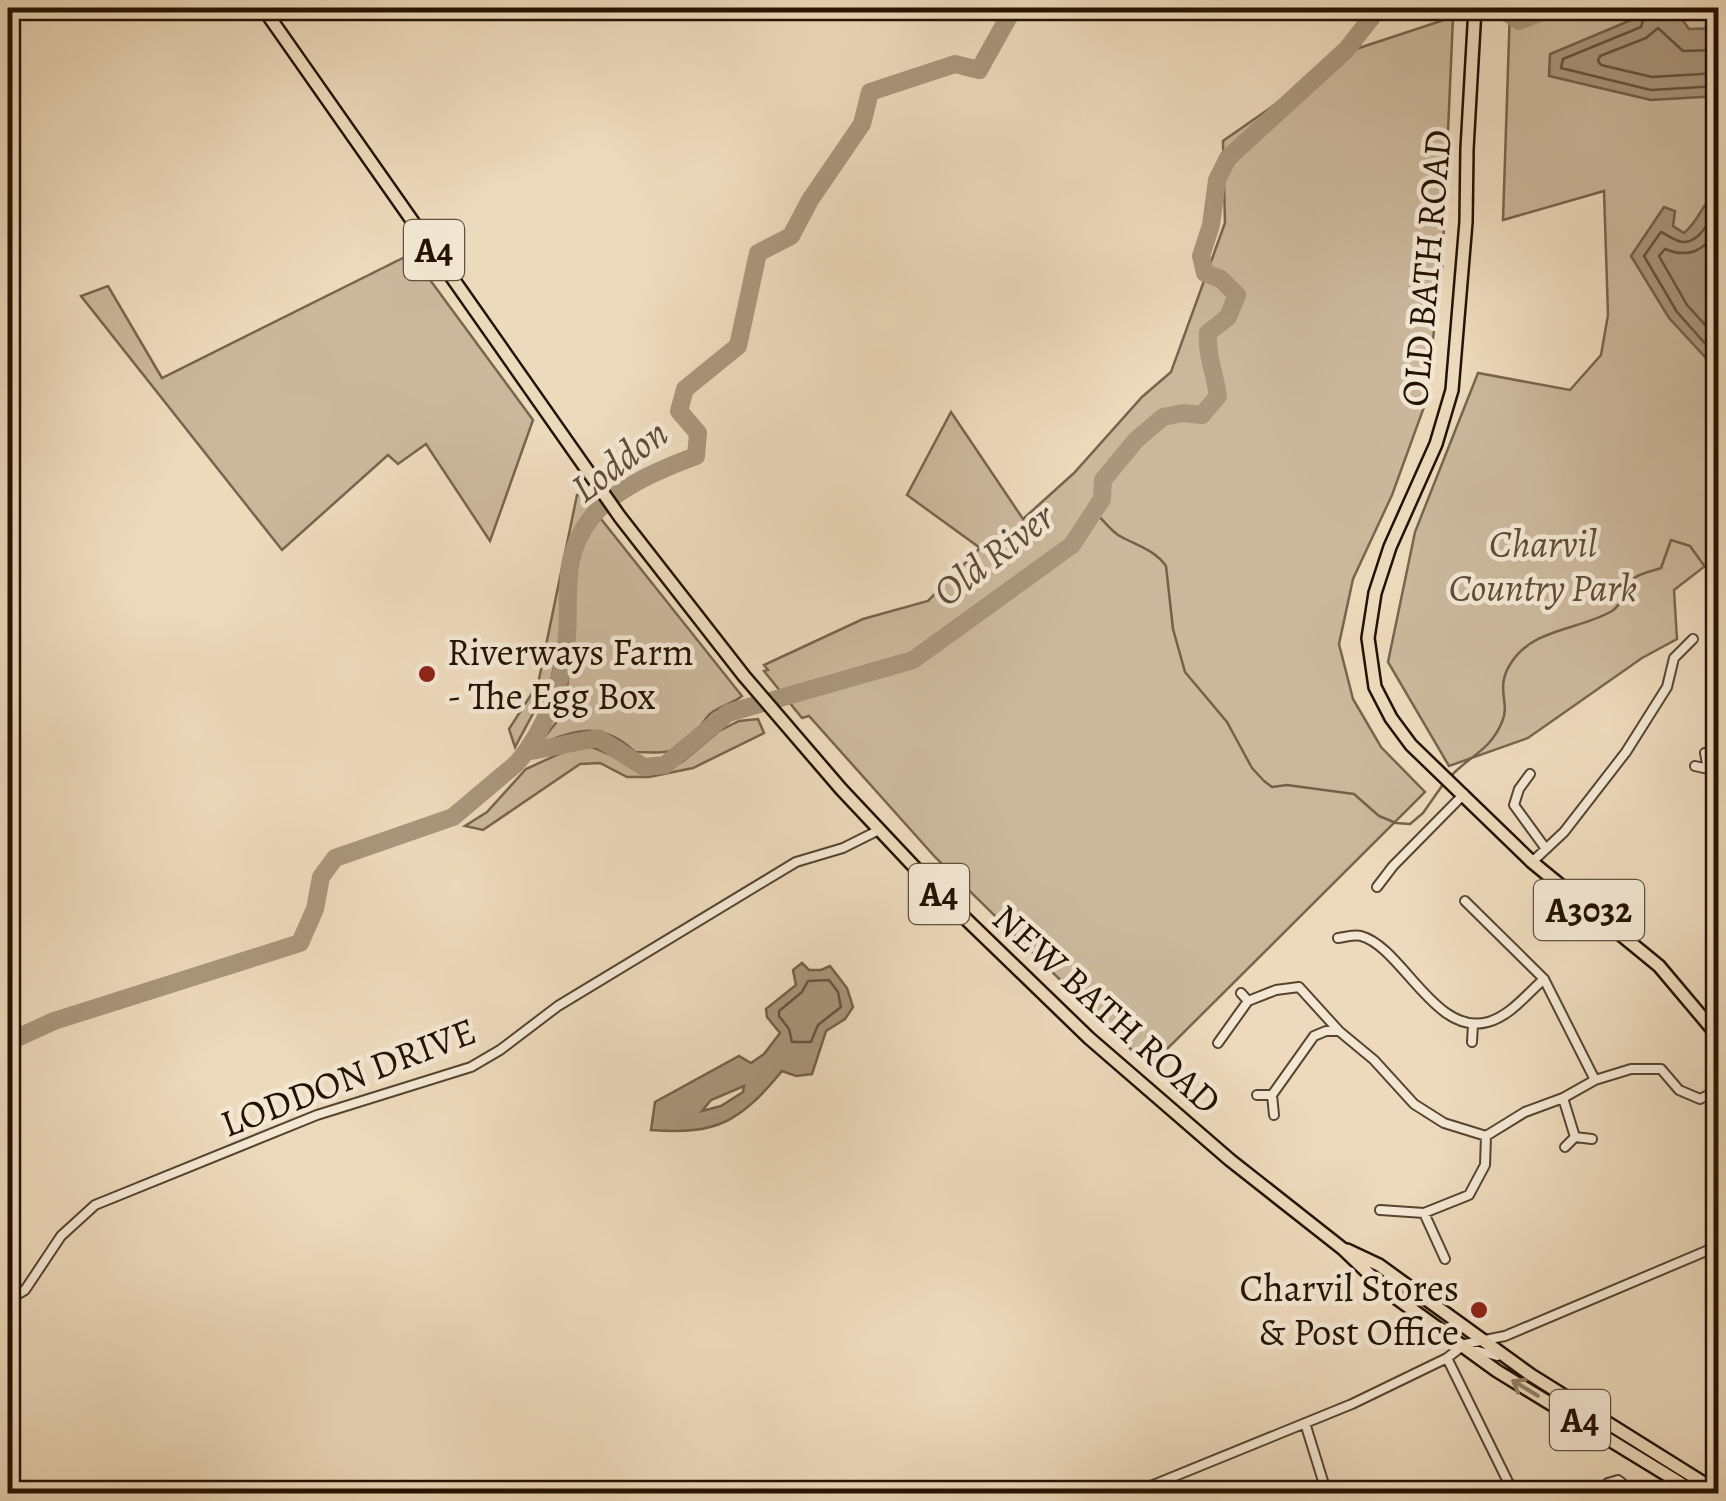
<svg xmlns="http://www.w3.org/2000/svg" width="1726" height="1501" viewBox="0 0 1726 1501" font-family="Alegreya,serif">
<rect width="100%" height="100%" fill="#eddabc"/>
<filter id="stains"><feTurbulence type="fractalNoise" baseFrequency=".002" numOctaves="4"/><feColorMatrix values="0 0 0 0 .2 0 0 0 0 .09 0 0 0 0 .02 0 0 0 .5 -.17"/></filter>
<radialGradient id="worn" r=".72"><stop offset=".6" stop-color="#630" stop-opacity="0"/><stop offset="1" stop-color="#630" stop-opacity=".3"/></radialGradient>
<!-- green -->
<path fill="#cbb89c" stroke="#78654e" stroke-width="2.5" d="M1510 8H1718V556L1674 590 1677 639 1642 658 1528 738 1449 766 1388 662 1415 532 1478 373 1570 390 1601 355 1608 315 1604 191 1503 220Z
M1453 17 1442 270 1424 407 1392 495 1353 579 1339 644 1353 699 1381 747 1425 792 1149 1067 935 857 809 716 802 718 764 671 768 670 764 665 863 619 928 601 980 548 907 495 951 412 1023 519 1074 473 1142 397 1171 372 1225 223 1223 141 1353 50Z
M411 254 533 420 490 541 426 444 398 464 388 455 282 550 81 296 108 286 162 378Z
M577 495 594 496 562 568 563 629 551 680 515 747 509 729 538 684Z
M601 519 742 696C733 704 715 707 708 716 681 751 681 754 635 752 606 724 580 727 546 742L542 740 559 719 567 702 571 565 595 520Z
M758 719 764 733 693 768 649 777H627L600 763 580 764 483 830 465 826 487 812 526 769 572 748 592 747 644 769 666 768 682 762 719 731 739 721Z"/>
<!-- water -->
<path fill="#a9967c" stroke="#74614a" stroke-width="2.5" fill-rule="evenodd" d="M1638 8H1674L1689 29 1718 28V96L1651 100 1549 76 1550 54 1636 18Z
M1718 190V371L1669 318 1631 256 1664 207 1675 211 1673 226 1684 233C1700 220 1705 198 1718 190Z
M802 963 809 970H821L830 966 847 988 853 1007 845 1019 826 1031 812 1074 796 1076 782 1071C740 1122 717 1135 651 1130L655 1102 739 1056 751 1063 764 1054 780 1033 767 1017 766 1009 796 985 793 970ZM744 1086 743 1092 721 1106 702 1111 711 1100Z"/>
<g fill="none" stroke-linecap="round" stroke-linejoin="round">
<!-- shore -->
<path stroke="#66543e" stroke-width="2.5" d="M1647 8 1641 27 1563 59 1561 68 1651 90 1718 86
M1718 50 1683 51 1658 28 1646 38 1600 56 1598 61 1601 65 1652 77 1718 73
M1718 203C1712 216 1702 241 1685 242 1677 243 1666 234 1661 232L1644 256 1677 312 1718 358
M1718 232C1703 250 1689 259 1665 249L1659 256 1687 305 1718 339
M829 980 838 992 841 1007 818 1025 811 1042H792L789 1029 779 1016V1011L802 992 808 981Z"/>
<!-- stream -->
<path stroke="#74614a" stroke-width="2.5" d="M1094 512C1103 519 1109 529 1118 535 1135 545 1154 549 1166 566L1173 629 1185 672 1227 722 1252 768 1264 781 1272 787 1287 785 1354 794 1379 816 1396 823 1410 824 1423 813 1444 783
M1450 777C1469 756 1490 751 1502 722 1511 702 1494 689 1511 663 1533 628 1580 630 1612 611 1624 603 1623 589 1633 579 1640 573 1653 571 1661 568L1671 540 1690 546 1708 571"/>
<!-- river -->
<path stroke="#a9967c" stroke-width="18" d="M1500 8 1519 21 1552 8
M526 752 598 738 644 767 665 765 728 713 913 660 1072 545 1102 499 1103 480 1136 440 1163 417 1183 413 1202 415 1218 396C1215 375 1206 353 1208 333L1228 317 1237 295 1221 279 1205 273 1201 256 1211 225 1217 180 1228 158 1346 50 1376 12 1394 8
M8 1042 54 1021 300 943 315 909 321 877 335 858 453 817 517 763C547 728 563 681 567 636 570 591 561 557 591 518 613 489 663 468 696 456L698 433 679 411 685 389 738 346 758 253 791 236 810 200 862 124 870 92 955 64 979 70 1008 18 1017 8"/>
<!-- street casing -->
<g stroke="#56442f" stroke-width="12">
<path id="street" d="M1705 753 1708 769
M1695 766 1708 769 1718 779
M1530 774 1519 789 1514 805 1546 849
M1532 862 1564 832 1626 752 1667 687 1674 658 1693 639
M1377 887 1393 866 1464 794
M1465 901 1544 979 1595 1080
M1338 938C1347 937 1354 934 1361 936 1402 947 1435 1037 1488 1022 1510 1016 1527 994 1544 979
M1241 993 1248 1001 1276 990 1299 987 1339 1031H1326L1314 1036 1272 1095H1257
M1339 1031 1374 1060 1414 1104 1444 1123 1486 1136
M1472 1042 1473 1024
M1218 1043 1248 1001
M1272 1095 1274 1115
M1563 1098 1575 1137 1565 1147
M1575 1137 1592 1139
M1380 1210 1424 1213 1469 1195 1485 1165 1486 1136 1525 1112 1563 1098 1595 1080 1631 1069H1661L1679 1090 1700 1099 1718 1090
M1424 1213 1445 1259
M8 1300 25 1290 61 1236 95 1205 317 1115 471 1067 500 1050 558 1006 796 862 843 848 879 830
M1467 1348 1497 1356
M1447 1358 1514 1494
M1305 1423 1327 1494
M1131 1494 1352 1404 1447 1358 1465 1344 1505 1336 1718 1246
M1608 1494V1483L1618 1480 1622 1483V1494"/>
</g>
<!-- primary casing -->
<g stroke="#241200" stroke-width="16">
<path id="primary" d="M263 8 620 517 744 676 841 789 936 890 1089 1038 1230 1160 1343 1249 1388 1292 1497 1371 1698 1494
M1475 8 1467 149 1466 222 1452 390 1436 444 1390 547 1375 593 1368 638 1375 687 1391 718 1411 745 1532 862 1659 966 1718 1036
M1347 1250 1379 1265 1531 1375 1718 1492"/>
</g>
<!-- street -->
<use href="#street" stroke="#f3e7d3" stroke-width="8"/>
<!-- primary -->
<use href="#primary" stroke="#eddabc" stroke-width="11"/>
</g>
<!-- one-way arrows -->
<defs><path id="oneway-shaft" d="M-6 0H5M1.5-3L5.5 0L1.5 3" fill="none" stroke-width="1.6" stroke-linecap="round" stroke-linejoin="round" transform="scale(2.5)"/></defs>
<use stroke="#938067" href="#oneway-shaft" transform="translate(1525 1388) rotate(-149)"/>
<!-- markers -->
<g fill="#8f2418" stroke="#f3e7d3" stroke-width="4">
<circle cx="427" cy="674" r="10"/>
<circle cx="1479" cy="1310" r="10"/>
</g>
<g text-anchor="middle" stroke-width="9" stroke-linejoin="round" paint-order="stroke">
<!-- shield labels -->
<g fill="#f3e7d3" stroke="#62523f" stroke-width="2.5">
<rect x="404" y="220" width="60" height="60" rx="8"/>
<rect x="909" y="864" width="60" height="60" rx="8"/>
<rect x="1534" y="880" width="110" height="60" rx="8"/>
<rect x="1550" y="1390" width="60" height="60" rx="8"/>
</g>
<g font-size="35" font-weight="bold" fill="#241200">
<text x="434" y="262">A4</text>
<text x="939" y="906">A4</text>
<text x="1589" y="922">A3032</text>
<text x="1580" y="1432">A4</text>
</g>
<!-- street labels -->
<g font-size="38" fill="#241200" stroke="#f3e7d3">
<text transform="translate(1426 268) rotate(-85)" y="13">OLD BATH ROAD</text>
<text transform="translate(1107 1009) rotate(42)" y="13">NEW BATH ROAD</text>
<text transform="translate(348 1077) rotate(-21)" y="13">LODDON DRIVE</text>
</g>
<!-- park labels -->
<g font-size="38" font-style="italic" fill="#5e4c37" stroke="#f3e7d3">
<text x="1543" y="557">Charvil<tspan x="1543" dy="44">Country Park</tspan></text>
</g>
<!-- poi labels -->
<g font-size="38" fill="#241200" stroke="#f3e7d3" text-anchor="start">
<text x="447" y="665">Riverways Farm<tspan x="447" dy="44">- The Egg Box</tspan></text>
<text x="1459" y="1301" text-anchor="end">Charvil Stores<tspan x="1459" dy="44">&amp; Post Office</tspan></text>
</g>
<!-- water labels -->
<g font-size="40" font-style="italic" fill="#604d38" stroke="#f3e7d3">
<text transform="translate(619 460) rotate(-37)" y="14">Loddon</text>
<text transform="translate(993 554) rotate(-38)" y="14">Old River</text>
</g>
</g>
<!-- margin -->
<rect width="1726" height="1501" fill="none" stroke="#eddabc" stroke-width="40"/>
<rect x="10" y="10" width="1706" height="1481" fill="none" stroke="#241200" stroke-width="5"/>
<rect x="20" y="20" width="1686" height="1461" fill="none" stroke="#241200" stroke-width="2.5"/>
<rect width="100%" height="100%" filter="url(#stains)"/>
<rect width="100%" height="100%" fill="url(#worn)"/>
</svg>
